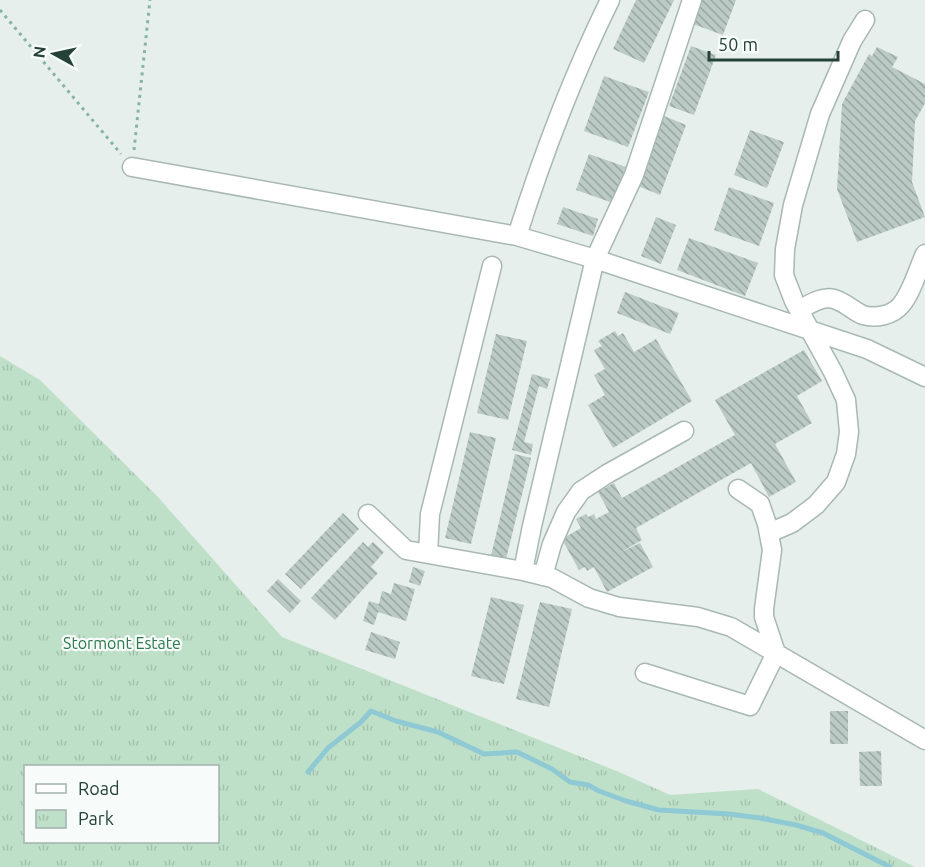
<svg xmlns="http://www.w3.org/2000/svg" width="925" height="867" viewBox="0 0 925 867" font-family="Ubuntu,sans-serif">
<defs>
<pattern id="park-tufts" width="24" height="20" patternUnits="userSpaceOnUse" patternTransform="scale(1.5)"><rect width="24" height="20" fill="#bfe0c8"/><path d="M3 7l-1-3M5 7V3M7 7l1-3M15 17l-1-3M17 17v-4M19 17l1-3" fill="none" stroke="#a4c1ad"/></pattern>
<pattern id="building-back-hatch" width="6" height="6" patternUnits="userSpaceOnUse" patternTransform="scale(1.5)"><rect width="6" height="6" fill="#bbcac4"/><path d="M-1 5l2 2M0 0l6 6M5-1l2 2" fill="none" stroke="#98a6a0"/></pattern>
</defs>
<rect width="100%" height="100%" fill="#e6efeb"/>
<!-- park -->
<path fill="url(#park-tufts)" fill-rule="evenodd" d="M0 356 40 380 157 496 282 637 619 772 670 795 758 789 915 867H0ZM26 766H218V842H26Z"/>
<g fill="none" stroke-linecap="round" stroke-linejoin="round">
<!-- stream -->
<path stroke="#8ec9d4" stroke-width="5" d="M308 772 328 748 361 722 371 711 396 721 438 732 484 754 517 752 552 769 570 782 588 785 599 791 626 801 659 810 729 814 760 818 796 825 823 833 890 867"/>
</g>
<!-- building -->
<path fill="url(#building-back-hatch)" d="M636 0H674L644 63 613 49Z
M702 0H736L723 35 693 24Z
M691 46 716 55 694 115 669 106Z
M877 47 898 57 892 67 925 84V103L915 121 912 182 925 217 857 242 837 189 842 104 869 54 872 56Z
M604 76 649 92 628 147 584 131Z
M664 116 686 125 660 195 638 186Z
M750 130 784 142 767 188 734 175Z
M589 154 626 167 613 203 576 190Z
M729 187 774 203 759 246 714 230Z
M563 207 598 219 593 236 557 224Z
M656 217 676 225 661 264 641 256Z
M689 238 758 263 745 296 677 270Z
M625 292 679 313 670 334 617 313Z
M615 331 618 336 623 333 634 352 656 339 692 401 613 448 588 405 605 395 594 375 605 369 594 350 602 346 598 341Z
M496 334 527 341 508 420 477 413Z
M804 350 822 381 797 396 812 423 775 444 796 482 769 497 751 463 636 528 642 540 621 552 640 543 653 567 607 592 594 567 587 571 585 567 579 570 562 539 581 528 576 519 586 514 588 517 594 514 596 519 609 512 598 492 614 483 622 498 735 435 715 400Z
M532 374 550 379 547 389 539 386 524 442 533 444 531 455 512 450Z
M470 432 496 438 471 544 445 538Z
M515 454 531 458 506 559 491 556Z
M343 513 359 529 301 589 285 574Z
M363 542 368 547 373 542 384 552 371 567 378 573 335 620 311 598Z
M413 567 425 571 420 586 409 582Z
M278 579 301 601 290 613 267 591Z
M394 583 415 589 406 621 378 612 374 625 363 621 369 601 379 604 382 591 391 594Z
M491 597 524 605 504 684 471 676Z
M540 602 572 609 549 707 516 699Z
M371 632 400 642 395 659 365 650Z
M830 711H848V744H830Z
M881 751 882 786H860L859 752Z"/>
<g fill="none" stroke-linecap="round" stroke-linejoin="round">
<!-- minor casing -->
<g stroke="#a8b8b2" stroke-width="21">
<path id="minor" d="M132 167 517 236 595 259 867 349 925 377
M517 236C543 154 572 77 610 0
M799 310C810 304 822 296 834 299 845 302 853 311 863 315 876 319 893 315 901 305 912 292 918 269 925 254
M368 514 406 550 523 571 552 578 589 598 619 607 698 617 731 627 925 740
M769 533 792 523 816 505 836 482 846 454 849 432 846 400 833 372 794 301 784 275 785 249 793 205 820 114 852 41 865 20
M428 554 430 514 492 266
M523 571 532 526 595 259 634 175 692 0
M543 576 552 544 566 512 581 491 607 474 684 431
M645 673 750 706 776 653 764 617V609L772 550 767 524 760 504 738 489"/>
</g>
<!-- path -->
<path stroke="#86b3a5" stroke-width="3" stroke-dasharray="3 4.5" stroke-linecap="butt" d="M0 10 121 154
M134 150 150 0"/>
<!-- minor -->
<use href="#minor" stroke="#fff" stroke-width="18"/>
</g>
<g text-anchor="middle" stroke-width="4.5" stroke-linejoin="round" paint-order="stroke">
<!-- park labels -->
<g font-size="16" fill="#2d7a4b" stroke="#f7fbf9">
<text x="122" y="649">Stormont Estate</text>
</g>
</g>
<!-- legend -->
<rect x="24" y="765" width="195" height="78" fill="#f7fbf9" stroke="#a3b1ad" stroke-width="1.5"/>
<rect x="36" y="784" width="30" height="9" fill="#ffffff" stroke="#a3b1ad" stroke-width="1.5"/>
<text x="78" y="795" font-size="18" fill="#24423a">Road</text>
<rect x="36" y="810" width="30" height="18" fill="url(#park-tufts)" stroke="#a3b1ad" stroke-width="1.5"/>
<text x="78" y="825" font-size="18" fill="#24423a">Park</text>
<!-- north arrow -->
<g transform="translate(54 54) rotate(278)" stroke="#f7fbf9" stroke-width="4.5" paint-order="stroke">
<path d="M0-4.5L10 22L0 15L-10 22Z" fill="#24423a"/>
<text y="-9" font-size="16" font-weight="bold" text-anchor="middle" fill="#24423a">N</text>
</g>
<!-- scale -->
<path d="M709 51v9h129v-9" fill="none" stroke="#24423a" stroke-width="3"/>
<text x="718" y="51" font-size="18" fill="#24423a" stroke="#f7fbf9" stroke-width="4.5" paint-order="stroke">50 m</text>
</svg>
